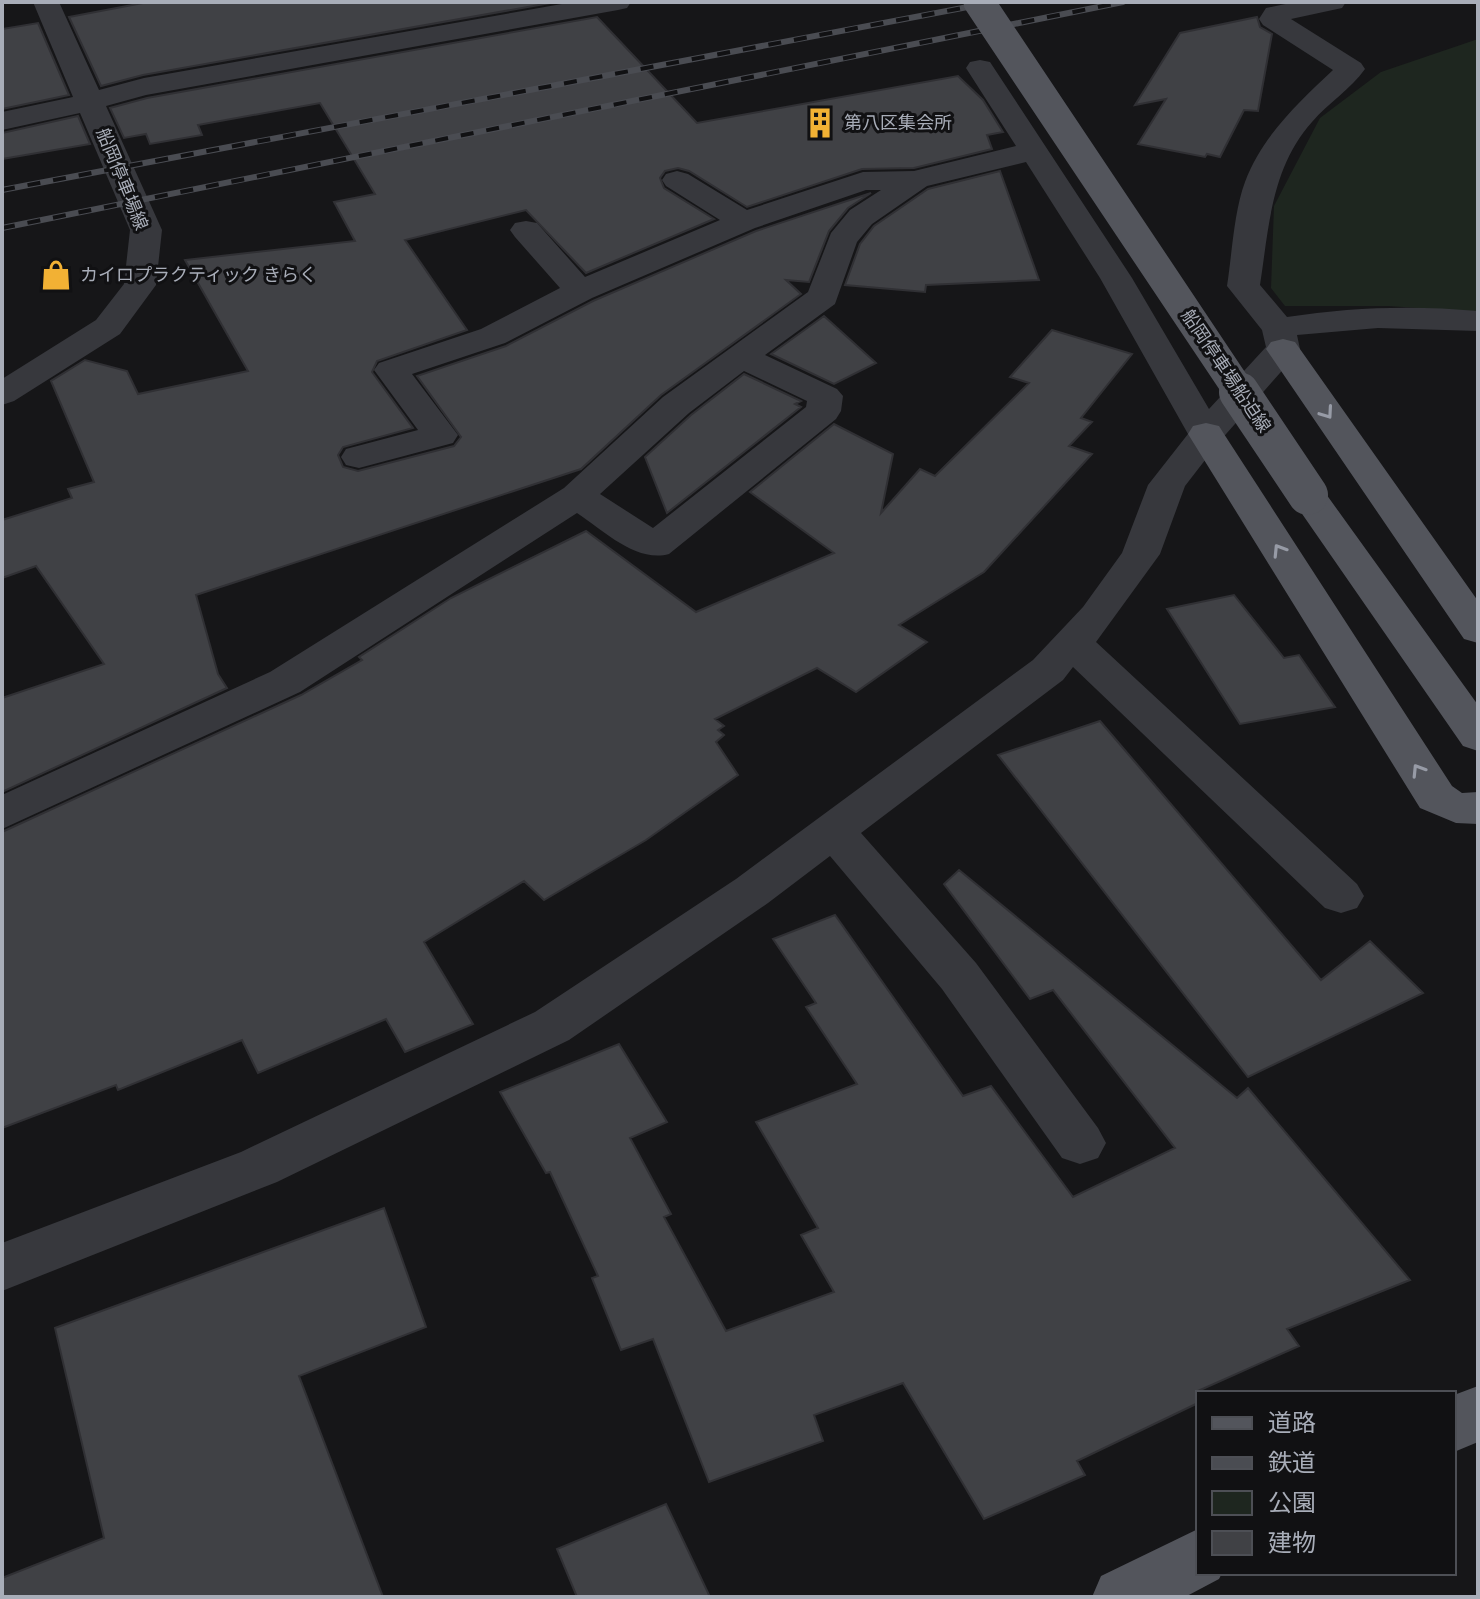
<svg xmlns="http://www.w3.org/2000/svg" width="1480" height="1599" viewBox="0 0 1480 1599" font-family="'Roboto Condensed','Noto Sans JP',sans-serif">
<rect width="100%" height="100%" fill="#161618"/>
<!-- green -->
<path fill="#1e261f" d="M1478 39V312L1388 306H1285L1271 288 1274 206 1320 118 1381 72Z"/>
<!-- building -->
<path fill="#404145" stroke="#303034" stroke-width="2" d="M148 2H556L143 75 101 86 69 17Z
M597 17 697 123 958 76 983 100 1003 132 987 135 992 149 914 168 862 169 747 207 689 171 678 168 665 171 660 178 664 188 714 219 586 273 526 210 405 240 467 330 377 361 372 372 413 428 343 447 338 455 343 467 358 471 454 446 461 437 417 376 506 346 593 301 756 231 871 193 848 208 829 231 809 282 786 280 801 294 661 395 581 469 196 595 218 674 227 688 2 792V698L104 664 36 566 2 578V520L72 498 68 489 94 482 51 381 85 360 127 371 138 394 248 371 185 260 355 241 334 202 375 194 320 103 198 125 202 135 150 144 146 134 124 138 110 108 147 98Z
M1257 17 1260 27 1272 34 1258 111 1244 110 1220 157 1207 154 1205 157 1138 144 1166 99 1135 105 1180 33Z
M38 23 69 95 2 109V29Z
M78 116 90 144 2 159V133Z
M1000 171 1039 280 926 285 925 292 845 285 860 244 874 226 928 189Z
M824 316 876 363 834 384 771 354Z
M1052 330 1132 354 1081 418 1092 422 1069 446 1092 454 984 572 899 625 927 642 856 692 817 668 715 719 724 726 718 730 724 735 716 742 738 775 646 840 544 900 524 881 424 942 473 1024 405 1052 386 1019 258 1073 242 1040 118 1090 116 1085 2 1128V832L301 695 362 660 359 657 451 598 586 531 696 612 834 553 750 492 834 424 893 454 881 513 920 469 935 476 1029 383 1010 377Z
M744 374 801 401 795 404 801 407 667 513 645 457 691 415Z
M1234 595 1284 658 1299 655 1335 707 1240 724 1167 609Z
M1100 721 1321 980 1370 941 1423 993 1248 1077 998 755Z
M959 870 1237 1098 1248 1088 1410 1280 1287 1329 1299 1346 1198 1391V1403L1077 1461 1085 1475 984 1519 903 1383 814 1415 823 1441 709 1482 653 1339 621 1350 592 1278 598 1276 550 1172 546 1173 500 1092 619 1044 667 1122 630 1138 671 1214 664 1217 726 1331 834 1292 801 1235 818 1228 756 1122 857 1084 806 1007 816 1003 773 939 835 915 963 1096 991 1086 1073 1197 1175 1148 1053 990 1030 999 944 884Z
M384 1208 426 1327 299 1376 383 1597H2V1578L104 1538 55 1328Z
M666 1504 710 1597H577L557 1549Z"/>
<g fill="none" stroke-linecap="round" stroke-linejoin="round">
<!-- minor -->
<path fill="#37383d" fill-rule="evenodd" d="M33 2H59L99 90 144 78 573 2H631L627 8 618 10 146 95 106 106 162 230 156 285 120 334 14 401 2 405V379L96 320 124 284 130 230 80 113 2 130V112L73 97Z
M1295 2H1346L1342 8 1291 19 1361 63 1365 69C1351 89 1328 103 1312 122 1271 168 1269 227 1260 285L1287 317C1351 307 1414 305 1478 311V331L1378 328 1297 335 1300 349 1295 356 1219 442 1185 486 1160 554 1096 642 1357 884 1364 896 1357 908 1341 913 1325 908 1073 667 1063 680 861 833 976 963 1098 1128 1106 1143 1098 1158 1080 1164 1062 1158 942 989 830 856 768 903 569 1040 277 1182 2 1291V1243L241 1152 535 1012 736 879 1033 660 1083 607 1122 553 1148 485 1188 434 1100 278 1026 162 927 186 872 224 857 242 835 304 765 355 837 389 843 396 841 411 836 419 669 554C636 563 603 530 577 513L300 692 2 829V795L270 672 564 488 663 397 808 292 831 233 850 210 881 190H866L755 228 592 298 505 343 412 374 458 435 453 443 359 468 346 465 341 457 346 449 418 430 374 370 379 363 481 329 560 288 515 237 510 230 515 223 526 221 537 223 585 277 720 220 666 186 662 180 666 174 677 171 688 174 747 210 863 172 914 171 1016 146 966 68 970 62 980 60 990 62 1132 278 1209 409 1266 347 1262 330 1227 286C1232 254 1234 211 1245 182 1262 136 1299 102 1333 70L1263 25 1259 19 1266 8ZM744 371 807 401 806 407 653 528 600 494 689 413Z"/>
<!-- major -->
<path fill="#53555c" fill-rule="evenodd" d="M1283 339 1295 342 1478 601V643L1464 639 1266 349 1271 342Z
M1206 423 1219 426 1224 434 1452 786 1462 793 1478 792V824L1456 823 1420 808 1188 434 1193 426Z
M1308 484 1321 487 1478 705V751L1463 746 1289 495 1295 487Z
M1478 1386V1442L1454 1452V1395Z
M1198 1529V1573H1222L1219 1579 1185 1597H1092L1101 1576Z"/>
<!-- rail casing -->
<g stroke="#4a4c52" stroke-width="6">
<path id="rail" d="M2 190 994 2
M2 228 1123 2"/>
</g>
<!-- rail -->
<use href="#rail" stroke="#111113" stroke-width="4" stroke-dasharray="13" stroke-linecap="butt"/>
<!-- major-bridge-far1 -->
<path stroke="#53555c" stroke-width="31" d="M979 2 1241 394"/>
<!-- major-bridge -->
<path stroke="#53555c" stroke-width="40" d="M1239 392 1308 495"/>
</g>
<!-- one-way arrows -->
<defs><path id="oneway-chevron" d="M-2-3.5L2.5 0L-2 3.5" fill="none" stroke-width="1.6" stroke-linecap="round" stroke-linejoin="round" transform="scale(2)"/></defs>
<g stroke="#979ba6">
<use href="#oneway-chevron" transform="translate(1327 413) rotate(55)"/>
<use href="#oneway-chevron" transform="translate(1279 550) rotate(-122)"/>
<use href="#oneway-chevron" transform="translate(1418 770) rotate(-122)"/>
</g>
<!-- icons -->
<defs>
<g id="building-bare" transform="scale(2.4)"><path d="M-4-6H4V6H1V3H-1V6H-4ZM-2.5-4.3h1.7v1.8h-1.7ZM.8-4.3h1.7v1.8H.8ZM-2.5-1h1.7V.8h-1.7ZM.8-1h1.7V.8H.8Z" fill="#f2b134" stroke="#111113" stroke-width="2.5" paint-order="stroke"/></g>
<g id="shop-bare" transform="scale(2.4)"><path d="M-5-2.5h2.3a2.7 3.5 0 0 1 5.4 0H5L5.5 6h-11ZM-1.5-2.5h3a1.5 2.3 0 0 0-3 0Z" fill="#f2b134" stroke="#111113" stroke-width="2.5" paint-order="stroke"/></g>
</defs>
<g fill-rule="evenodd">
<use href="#building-bare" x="820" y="123"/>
<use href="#shop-bare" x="56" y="275"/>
</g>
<g text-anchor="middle" stroke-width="6" stroke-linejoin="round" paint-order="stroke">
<!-- far-poi labels -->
<g font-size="18" fill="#a8adb8" stroke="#111113" text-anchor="start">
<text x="844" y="129">第八区集会所</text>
<text x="80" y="281">カイロプラクティック きらく</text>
</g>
<!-- far-street labels -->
<g font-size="18" fill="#a8adb8" stroke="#111113">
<text transform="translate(122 179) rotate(68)" y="6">船岡停車場線</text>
<text transform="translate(1226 371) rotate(56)" y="6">船岡停車場船迫線</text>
</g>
</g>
<!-- border -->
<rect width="1480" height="1599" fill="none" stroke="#a8adb8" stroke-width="8"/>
<!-- legend -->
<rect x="1196" y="1391" width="260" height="184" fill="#111113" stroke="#4d4f55" stroke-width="2"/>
<rect x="1212" y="1417" width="40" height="12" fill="#53555c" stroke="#4d4f55" stroke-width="2"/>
<text x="1268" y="1431" font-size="24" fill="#a8adb8">道路</text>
<rect x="1212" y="1457" width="40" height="12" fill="#4a4c52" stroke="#4d4f55" stroke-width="2"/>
<text x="1268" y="1471" font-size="24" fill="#a8adb8">鉄道</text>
<rect x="1212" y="1491" width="40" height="24" fill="#1e261f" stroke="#4d4f55" stroke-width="2"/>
<text x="1268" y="1511" font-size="24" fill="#a8adb8">公園</text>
<rect x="1212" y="1531" width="40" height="24" fill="#404145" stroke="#4d4f55" stroke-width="2"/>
<text x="1268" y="1551" font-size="24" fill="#a8adb8">建物</text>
</svg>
